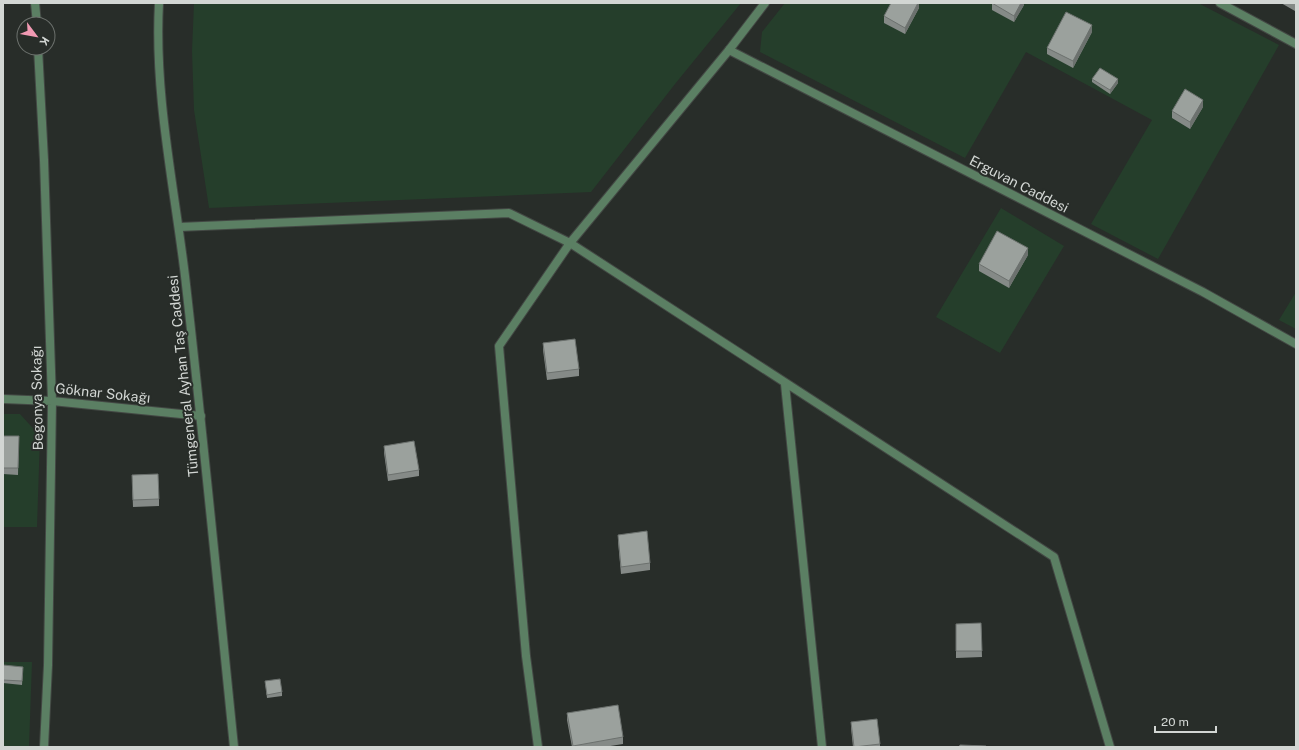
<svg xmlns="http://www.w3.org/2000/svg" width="1299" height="750" viewBox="0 0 1299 750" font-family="'Public Sans',sans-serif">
<rect width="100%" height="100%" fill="#282d29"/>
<!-- green -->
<path fill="#253e2b" d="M194 3H741L675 84 591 192 209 208 194 110 192 51Z
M785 3H1198L1279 45 1158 259 1091 224 1152 120 1026 52 965 158 760 52 762 32Z
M1001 208 1064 246 1000 353 936 317Z
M1296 292V329L1279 320Z
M3 414H20L40 436 37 527H3Z
M3 662H32L29 747H3Z"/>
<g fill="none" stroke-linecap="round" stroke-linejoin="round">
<!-- minor casing -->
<g stroke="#434844" stroke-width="10">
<path id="minor" d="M35 3 37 24
M1220 3 1296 44
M38 48 44 160 52 401 48 665 44 747
M179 227 509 213 570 243 1054 557 1110 747
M785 384 822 747
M3 399 52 401 201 416
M538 747 526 656 499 346 570 243 729 50 765 3"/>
</g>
<!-- tertiary casing -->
<g stroke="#434844" stroke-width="10">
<path id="tertiary" d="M159 3C154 94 174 185 185 276 203 433 218 590 234 747
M729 50 1203 292 1296 344"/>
</g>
<!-- minor -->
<use href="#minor" stroke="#5b7f63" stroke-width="8"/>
<!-- tertiary -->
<use href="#tertiary" stroke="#5b7f63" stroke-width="8"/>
</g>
<!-- wall -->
<path fill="#858a87" d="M919 3V8L905 34 884 23V16Z
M992 3H1024V5L1014 22 992 10Z
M1281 3H1296L1295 11Z
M1092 32 1073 68 1047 54V48Z
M1092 79 1118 83 1110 94 1092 82Z
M1203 107 1190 129 1172 118V111Z
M1028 255 1009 288 979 271V264Z
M543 343 579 369V376L547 380 543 350Z
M3 436H19L18 475 3 474Z
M384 446 419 470V476L388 481 384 453Z
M132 482 159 499V506L133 507Z
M618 535 650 563V570L621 574 618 541Z
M981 623 982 657 956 658V624Z
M3 665 23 670 22 685 3 683Z
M265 681 282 692V696L267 698Z
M567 713 623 737V744L604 747H572L567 720Z
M851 722 880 744V747H853L851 728Z"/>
<!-- shaded-wall -->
<path fill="#6c716e" d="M918 3H919V8L905 34V28Z
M1021 3H1024V5L1014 22V16Z
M1092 25V32L1073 68V61Z
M1118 79V83L1110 94V90Z
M1203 100V107L1190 129V122Z
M1028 248V255L1009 288V281Z"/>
<!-- building -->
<path fill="#9ba19d" stroke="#6c716e" d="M891 3H918L905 28 884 16Z
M992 3H1021L1014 16Z
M1066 12 1092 25 1073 61 1047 48Z
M1100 68 1118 79 1110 90 1092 79Z
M1185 89 1203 100 1190 122 1172 111Z
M997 231 1028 248 1009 281 979 264Z
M575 339 579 369 547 373 543 343Z
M3 436H19L18 468H3Z
M414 441 419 470 388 475 384 446Z
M158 474 159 499 133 500 132 475Z
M647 531 650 563 621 567 618 535Z
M981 623 982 651H956V624Z
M3 665 23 667 22 681 3 680Z
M280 679 282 692 267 695 265 681Z
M618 705 623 737 573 746 567 713Z
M877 719 880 744 854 747 851 722Z
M960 745 986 746V747H959Z"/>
<g text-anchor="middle" stroke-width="4" stroke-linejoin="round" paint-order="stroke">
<!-- street labels -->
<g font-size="14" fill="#d2d6d3" stroke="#282d29">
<text transform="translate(1019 184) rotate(27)" y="5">Erguvan Caddesi</text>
<text transform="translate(183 376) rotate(-96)" y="5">Tümgeneral Ayhan Taş Caddesi</text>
<text transform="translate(103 393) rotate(6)" y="5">Göknar Sokağı</text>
<text transform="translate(37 398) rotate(-91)" y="5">Begonya Sokağı</text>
</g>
</g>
<!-- border -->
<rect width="1299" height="750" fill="none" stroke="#d2d6d3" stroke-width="8"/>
<!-- north arrow -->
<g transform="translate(36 36) rotate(122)"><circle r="19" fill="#282d29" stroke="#6c716d"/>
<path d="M0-3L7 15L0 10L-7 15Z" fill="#f19ab3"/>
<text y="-6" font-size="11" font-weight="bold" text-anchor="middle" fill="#d2d6d3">K</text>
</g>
<!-- scale -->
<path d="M1155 726v6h61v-6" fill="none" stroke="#d2d6d3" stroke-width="2"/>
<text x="1161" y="726" font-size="12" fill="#d2d6d3" stroke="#282d29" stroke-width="3" paint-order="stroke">20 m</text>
</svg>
